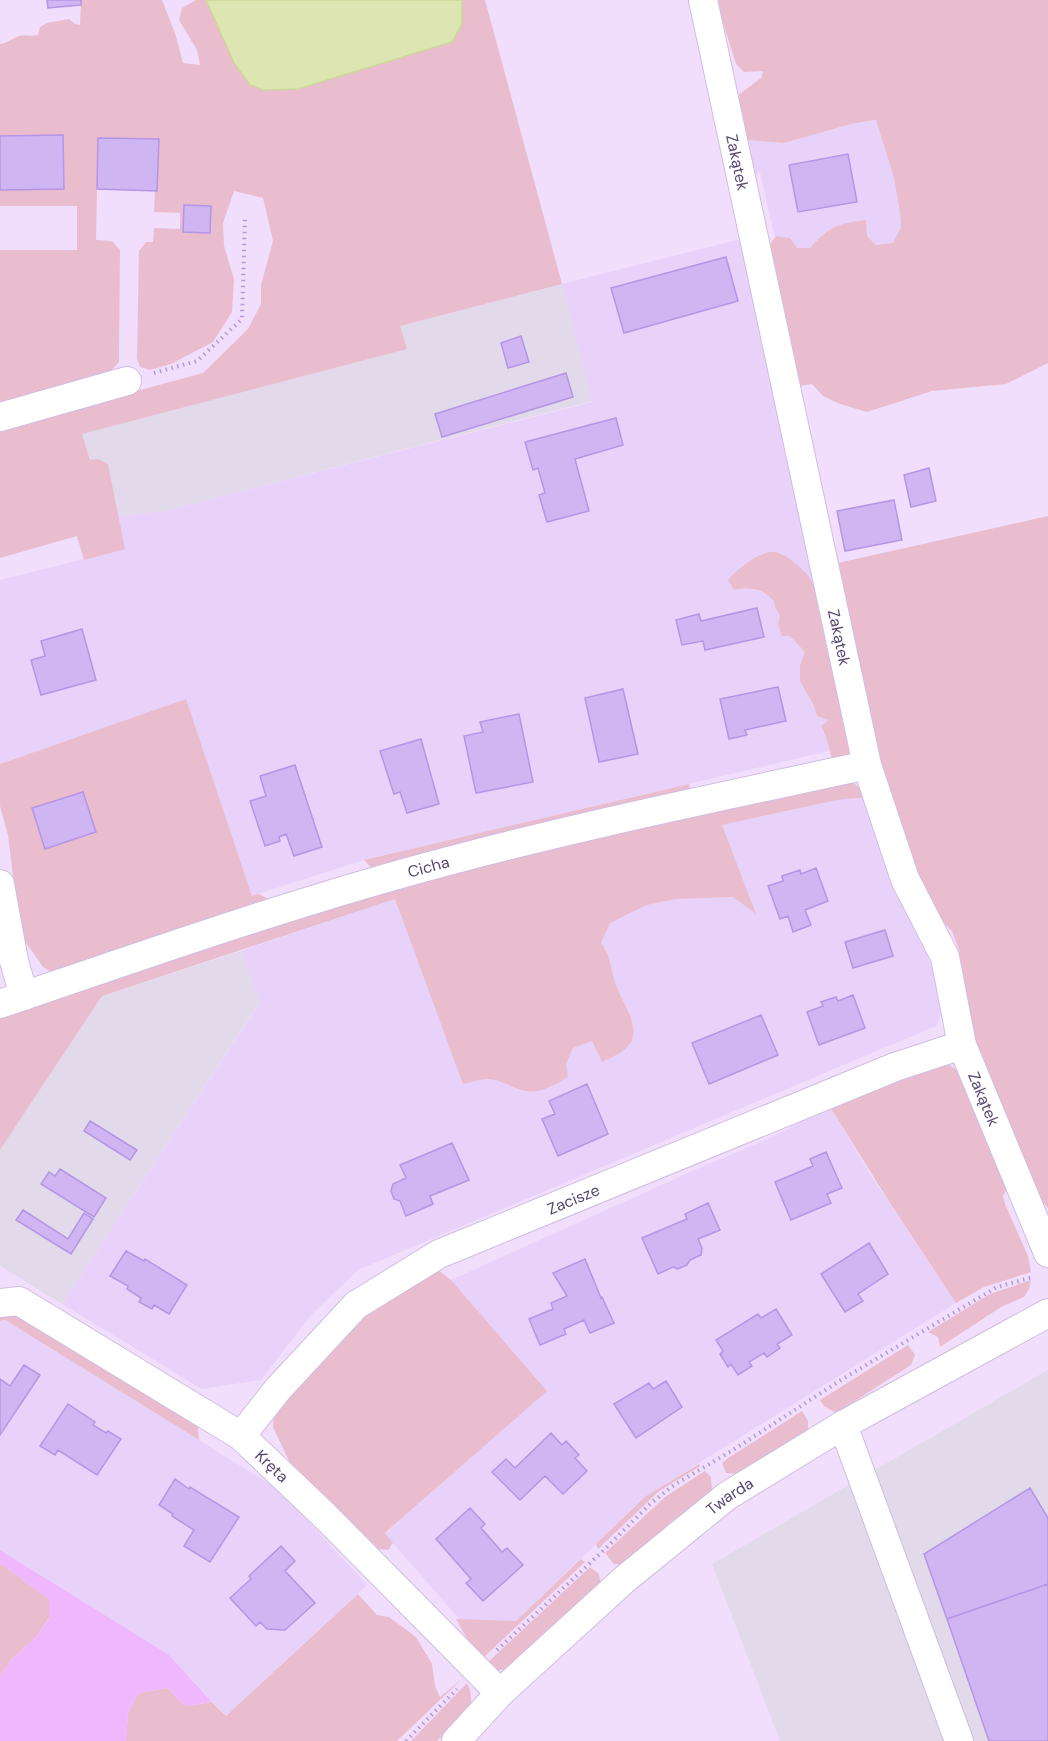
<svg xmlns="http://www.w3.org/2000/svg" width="1048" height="1741" viewBox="0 0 1048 1741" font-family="'DM Sans',sans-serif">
<rect width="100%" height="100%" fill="#f1defc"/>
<!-- residential -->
<path fill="#e9d2f9" d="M877 120 894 178 900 213 901 227 893 243 877 245 867 236 866 220 823 234 810 248H796L776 236 775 238 760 172 754 178 748 140 784 143 851 124Z
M745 238 822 609 816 597 811 579 794 562 781 553 770 552 739 567 734 590 751 588 768 595 775 601V607L780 616 779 624 804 649 806 652 800 665 808 693 817 716 829 720 825 734 829 751 364 860 252 896 186 700 0 764V580L124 549 118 516 164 511 592 402 562 284Z
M869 797 945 1004 936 1026 358 1270 311 1315 261 1380 202 1389 62 1304 260 1003 241 951 395 899 487 1079 506 1082 521 1091 533 1092 552 1087 566 1064 573 1048 592 1040 602 1062 627 1048 632 1036V1023L615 985 606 948 601 943 610 923 647 905 676 899 733 897 755 913 721 825 837 800Z
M830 1107 868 1171 956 1303 646 1496 516 1621 460 1620 385 1534 546 1391 451 1280 699 1168 770 1138Z
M5 1320 278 1489 367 1585 226 1716 169 1655 0 1550V1321Z"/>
<!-- industrial -->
<path fill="#e2daea" d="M562 284 592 401 164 511 118 516 108 464 90 460 81 434 406 349 399 326Z
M241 951 260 1002 62 1304 0 1266V1150L102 996Z
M1048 1370V1741H780L712 1564Z"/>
<!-- green -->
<path fill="#e9bdce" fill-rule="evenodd" d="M81 0H162L175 33 183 63 200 65 197 50 179 20 182 8 196 0H206L234 63 462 24V0H485L562 284 400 326 407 349 82 434 90 460 98 459 108 464 125 549 84 560 77 536 0 558V428L203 373 248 329 261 304V285L273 241 263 198 234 191 223 223 224 246 234 279 232 312 213 342 171 364 150 370 140 367 137 358 139 251 146 242H153L154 228 180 229V213L154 212 155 191 97 189 96 240 112 241 120 250 119 362 101 382 0 412V250H77V206H0V44C8 43 11 39 19 36 25 34 32 37 38 35L40 27 47 23 69 19 75 24 80 25Z
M716 0H1048V363L1006 384 932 391 867 412 840 404 823 396 812 384 800 386 768 247 776 236 790 238 797 248H810C830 226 837 224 866 220L867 236 876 245 893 243 901 227 900 213 894 178 876 120 851 124 784 143 748 140 736 97 761 78 763 71 744 72 736 64Z
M1048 516V1208L1030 1189H1007L1003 1196 1005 1204 1028 1256 1031 1272 984 1287 956 1303 888 1200 830 1107 930 1063 949 1065 993 1092 966 1010 959 950 952 931 937 916 852 764 832 759 825 734 821 726 829 720 817 716 813 704 800 681V665L805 652 790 636H782L778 624 780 616 775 607 774 601C761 588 752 587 734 590L728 580C736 570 757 553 771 552 783 550 803 569 810 578 814 584 817 600 821 609L829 565Z
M186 699 252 896 258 894 267 898 269 907 54 973 43 967 20 934 8 835 0 806V764ZM83 792 96 833 45 849Z
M842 775 855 784 869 797 837 800 722 825 756 914 733 897 676 899 647 905 610 923 601 943C610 952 611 970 615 982 620 999 636 1018 633 1036 630 1051 614 1056 602 1062L592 1041 573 1048 566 1064 568 1077C553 1086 535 1097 518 1089 508 1085 498 1079 486 1079 479 1079 470 1083 463 1084L395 899 102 996 0 1150V1015L357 899Z
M689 784 691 791 374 871 364 860Z
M437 1269 451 1280 547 1391 385 1533 393 1543 388 1550 379 1549 290 1463 273 1427 275 1402 377 1301Z
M1031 1280 1029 1289 1024 1297 1001 1307 940 1347 938 1337 928 1332 990 1294Z
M18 1308 197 1419 199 1440 5 1320 0 1321V1312Z
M908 1345 915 1355 911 1365 836 1413 824 1406 820 1400Z
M802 1411 808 1421V1430L740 1474 726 1473 722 1463 728 1458Z
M699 1464 700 1466 658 1492 598 1549 596 1544 646 1496Z
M705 1471 711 1477 712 1492 672 1521 626 1565 614 1564 605 1553 665 1497Z
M581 1559 585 1562 483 1658 473 1649 456 1619 516 1621Z
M0 1563 49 1599V1618L37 1636 12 1659 0 1676Z
M590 1567 599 1574 601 1588 512 1669 498 1670 487 1663Z
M358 1594 377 1615 389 1617 416 1637 432 1664 435 1686 440 1697 463 1678 397 1741H126L128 1713 138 1693 168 1688 185 1706 212 1702 226 1716Z
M467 1683C481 1711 456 1723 437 1741H411Z"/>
<!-- sand -->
<path fill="#efb7fd" d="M0 1550 169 1655 212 1702 185 1706 168 1688 138 1693 128 1713 126 1741H0V1676L12 1659 37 1636 49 1619V1599L0 1563Z"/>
<!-- water -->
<path fill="#dde5b3" stroke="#ccd799" stroke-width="1.5" d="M206 0H462V24L452 42 298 89 264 90 250 85 234 63Z"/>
<!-- building -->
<path fill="#cfb5f2" stroke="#b595e5" stroke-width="1.5" d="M47 0H81V5L48 8Z
M63 135 64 189 0 190V136Z
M98 138 159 139 157 191 97 189Z
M848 154 857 202 798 212 789 165Z
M184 205 211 206 210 233 183 232Z
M726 257 738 301 624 333 611 288Z
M521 336 529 362 508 368 501 343Z
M566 373 573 397 442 437 435 414Z
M616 418 623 445 575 459 589 511 547 522 539 495 545 493 538 468 533 470 525 442Z
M929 468 936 501 911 507 904 475Z
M894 500 902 540 845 551 837 511Z
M757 608 764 637 705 650 703 641 682 645 676 620 699 614 701 621Z
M82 629 96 680 41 695 31 660 45 656 41 641Z
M778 687 786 721 745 730 747 735 729 739 720 699Z
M623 689 638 754 599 762 585 698Z
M519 714 533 782 476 793 464 736 483 732 480 722Z
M421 739 439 804 407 813 400 792 394 794 380 751Z
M295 765 322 847 294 856 286 834 279 837 280 841 265 846 250 801 266 796 260 776Z
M83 792 96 832 45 849 32 808Z
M816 868 828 901 805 910 811 925 793 932 788 916 780 919 768 886 783 881 782 876 800 870 801 874Z
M885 930 893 956 853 968 845 942Z
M853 995 865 1028 819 1045 807 1012 823 1006 821 1002 836 997 838 1001Z
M761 1015 778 1055 709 1084 692 1043Z
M587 1084 608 1134 558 1156 542 1119 555 1114 549 1101Z
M90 1121 137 1150 130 1160 84 1131Z
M452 1143 469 1180 430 1196 433 1204 406 1216 400 1201 394 1199 391 1191 393 1184 406 1178 400 1165Z
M826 1152 842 1188 827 1194 831 1203 791 1220 775 1182 813 1166 810 1159Z
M60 1169 106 1198 94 1217 41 1184 49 1172 55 1176Z
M708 1203 720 1230 698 1239 702 1248 701 1255 690 1260 687 1265 678 1269 673 1267 658 1274 642 1238 687 1219 685 1214Z
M23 1210 68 1239 84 1213 93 1219 71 1254 16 1220Z
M869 1243 888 1274 858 1294 863 1301 845 1312 821 1274Z
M126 1251 144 1261 145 1259 187 1285 169 1314 154 1305 152 1309 139 1302 141 1298 127 1289 128 1286 110 1276Z
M585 1259 601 1298 602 1297 614 1323 590 1333 584 1320 564 1329 566 1334 540 1345 529 1319 553 1309 551 1303 567 1296 553 1273Z
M776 1309 792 1335 777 1344 780 1348 767 1357 764 1353 749 1362 752 1366 738 1375 731 1364 728 1367 720 1354 723 1351 716 1340 758 1314 761 1318Z
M24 1365 40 1375 0 1435V1379L10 1386Z
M666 1381 682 1407 636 1438 614 1404 649 1383 653 1389Z
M68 1404 95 1422 93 1425 106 1433 108 1431 121 1439 97 1475 58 1450 55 1455 40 1446Z
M551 1433 562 1445 566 1441 579 1455 575 1458 587 1471 563 1494 545 1476 520 1500 492 1472 506 1459 515 1468Z
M175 1479 189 1489 190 1487 239 1517 210 1562 184 1546 194 1530 172 1516 173 1514 159 1505Z
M1030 1488 1048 1518V1584L947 1619 924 1554Z
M470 1508 485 1524 481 1528 502 1552 507 1548 523 1565 483 1601 466 1583 471 1579 436 1539Z
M281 1546 295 1561 285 1571 315 1603 285 1630 267 1629 260 1622 256 1626 230 1598 251 1579 249 1576Z
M1048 1584V1741H989L947 1619Z"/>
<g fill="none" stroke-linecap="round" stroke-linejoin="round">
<!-- minor casing -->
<g stroke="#d0bde2" stroke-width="30">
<g id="minor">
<path id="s1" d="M703 0 867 765 905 879 945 957 962 1045 1048 1253"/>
<path d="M0 417 127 381"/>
<path d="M0 884 14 961 24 996"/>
<path id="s2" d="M0 1004C141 956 283 906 426 867 572 827 720 797 867 765"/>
<path id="s3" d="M0 1303 19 1301 241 1436 325 1516 500 1693"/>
<path d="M843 1425 959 1741"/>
<path id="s4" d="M241 1436 278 1389 356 1305 439 1254 895 1067 962 1045"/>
<path id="s5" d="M456 1741 500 1693 625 1579 727 1496 843 1425 1048 1313"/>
</g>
</g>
<!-- path -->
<path stroke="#b299d6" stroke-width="4" stroke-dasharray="1.5 4.5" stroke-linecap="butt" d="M154 373 197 361 242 319 245 219
M497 1650 605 1549 651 1503 674 1485 733 1450 841 1380 997 1287 1033 1277
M406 1741 457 1689"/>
<!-- minor -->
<use href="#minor" stroke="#fff" stroke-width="28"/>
</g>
<g text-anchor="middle" stroke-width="4.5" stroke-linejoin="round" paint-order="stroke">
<!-- street labels -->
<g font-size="16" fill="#574672" stroke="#f5e4ff">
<text dy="6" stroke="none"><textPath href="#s1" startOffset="166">Zakątek</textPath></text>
<text dy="6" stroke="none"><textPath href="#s1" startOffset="652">Zakątek</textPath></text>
<text dy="6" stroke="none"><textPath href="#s2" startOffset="450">Cicha</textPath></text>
<text dy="6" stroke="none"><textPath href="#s1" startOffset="1138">Zakątek</textPath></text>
<text dy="6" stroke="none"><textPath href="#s4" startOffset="417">Zacisze</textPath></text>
<text dy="6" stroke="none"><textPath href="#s3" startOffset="322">Kręta</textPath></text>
<text dy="6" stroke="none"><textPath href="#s5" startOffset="368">Twarda</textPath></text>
</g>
</g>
</svg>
